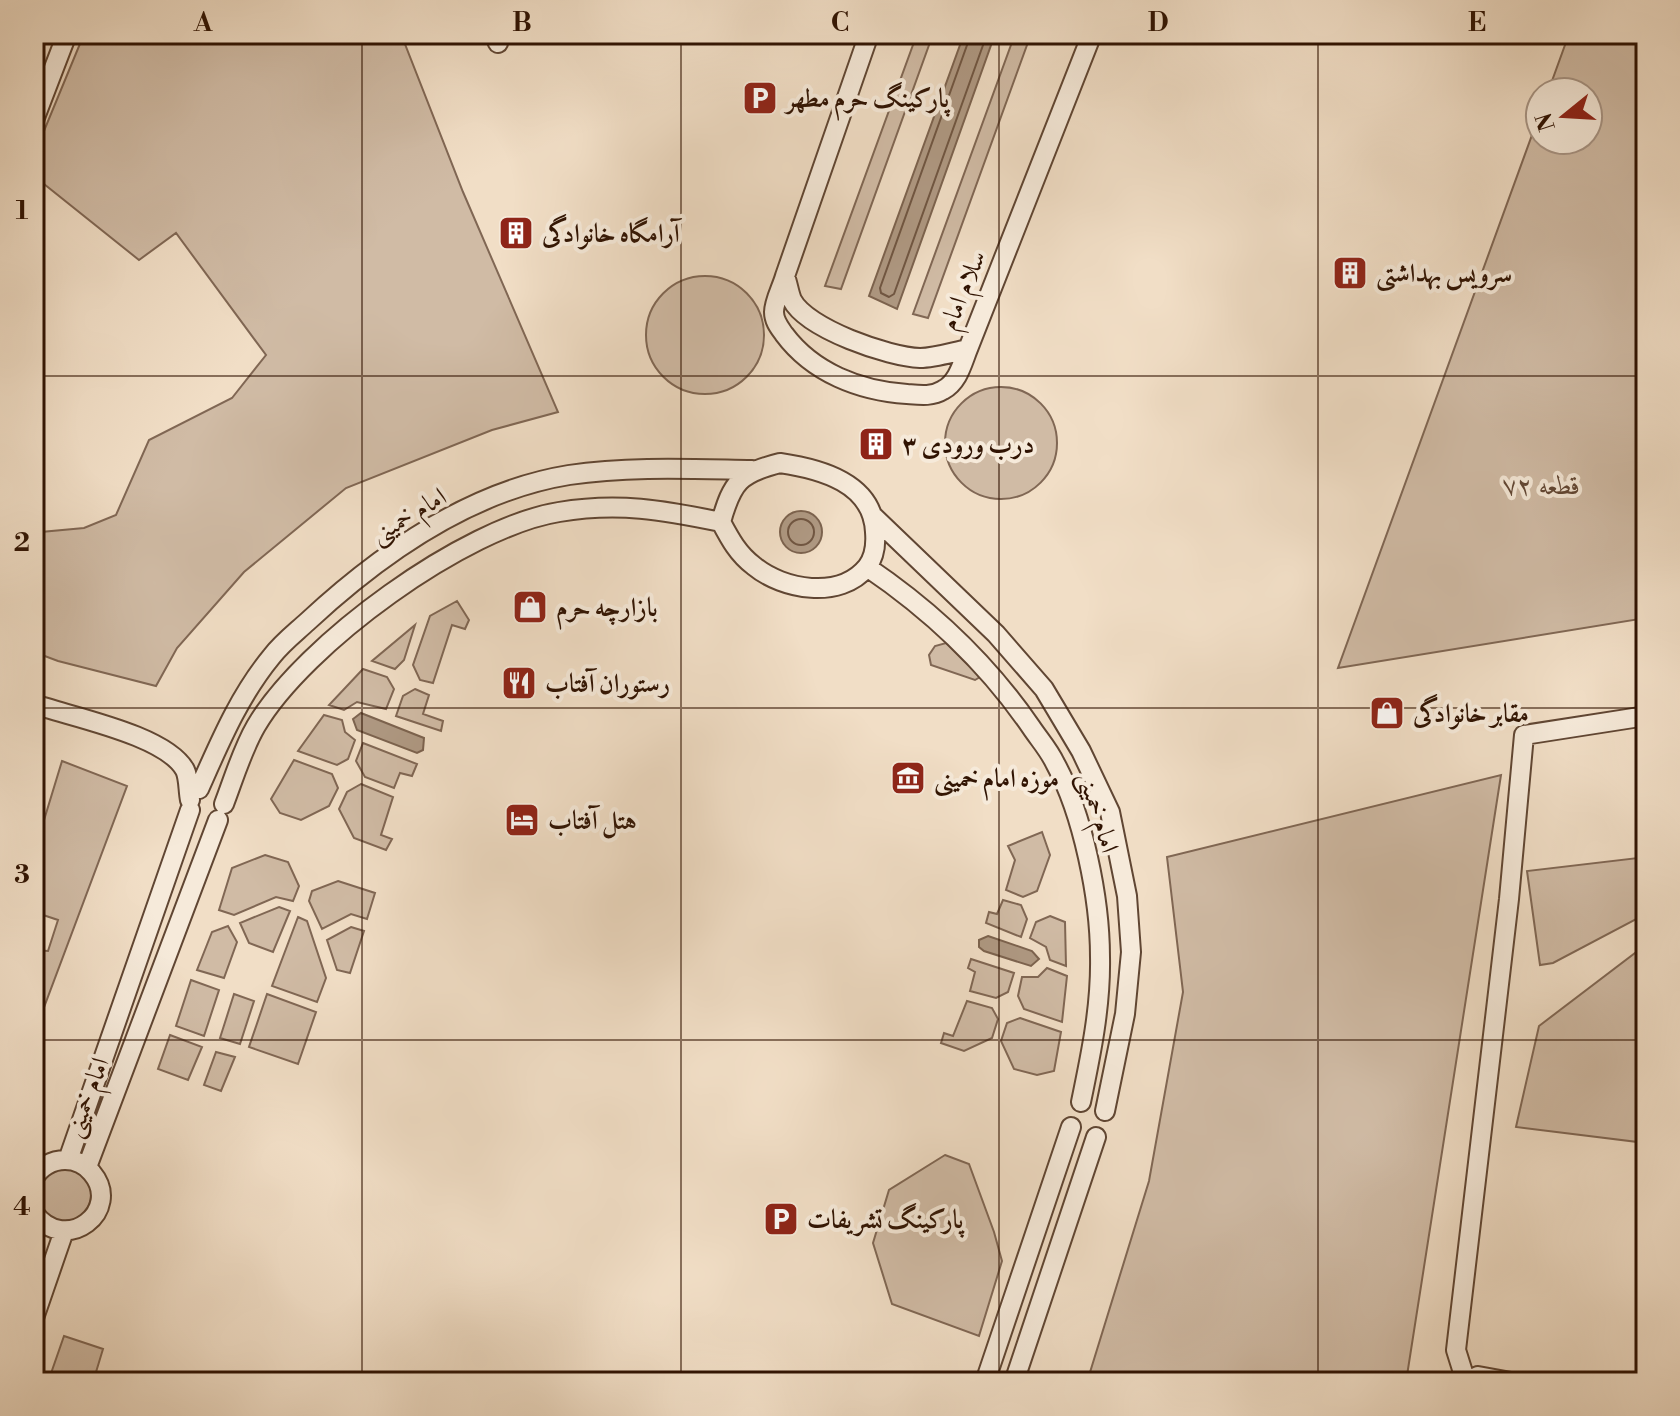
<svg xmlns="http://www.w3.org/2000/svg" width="1680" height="1416" viewBox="0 0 1680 1416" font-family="'Libre Bodoni',Amiri,serif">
<rect width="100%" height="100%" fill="#f1dec6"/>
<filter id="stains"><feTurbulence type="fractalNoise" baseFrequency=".0025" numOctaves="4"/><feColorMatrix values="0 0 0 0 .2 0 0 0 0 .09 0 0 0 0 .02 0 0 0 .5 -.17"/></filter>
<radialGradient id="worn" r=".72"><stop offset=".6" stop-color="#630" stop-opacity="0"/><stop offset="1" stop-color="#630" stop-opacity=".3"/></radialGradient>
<!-- green -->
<path fill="#d0bba5" stroke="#806754" stroke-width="2" d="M84 34H401L463 192 558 412 492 430 346 488 244 572 177 648 156 686 58 661 34 652V547L41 532 84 528 116 515 149 440 232 398 266 355 176 233 139 260 34 176V155Z
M917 34H933L841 289 825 286Z
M1015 34H1031L928 318 913 314Z
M1569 34H1646V618L1338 668 1540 113V140H1588V92H1548Z
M646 335a59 59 0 1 1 118 0a59 59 0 1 1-118 0Z
M945 443a56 56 0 1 1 112 0a56 56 0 1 1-112 0Z
M457 601 469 620 465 629 452 625 433 683 420 680 413 665 430 616Z
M415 625 404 660 395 669 372 661Z
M946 643 980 677 975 680 931 665 929 655 935 646Z
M363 669 387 677 394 689 386 709 357 702 344 710 329 705Z
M415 689 429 695 423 714 443 721 441 731 396 716 403 696Z
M324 715 342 720 345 732 355 740 348 759 337 765 298 751Z
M363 743 417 764 412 776 400 773 394 788 365 777 356 761Z
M294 760 332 774 338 788 329 806 301 820 280 813 271 799Z
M62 761 127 786 34 1034V950L48 951 58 920 34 912V853Z
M1501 775 1406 1382H1087L1149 1181 1183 992 1167 857Z
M361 784 393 797 381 835 392 839 386 850 354 838 339 809 347 792Z
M1042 832 1050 855 1037 891 1023 897 1006 890 1015 860 1008 846Z
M265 855 288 862 299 886 293 901 276 897 234 915 219 910 232 868Z
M1646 857V914L1553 963 1540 965 1527 871Z
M338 881 375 893 367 919 351 914 322 929 309 901 312 891Z
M1003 900 1021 905 1027 919 1021 937 986 923 989 912 997 914Z
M279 907 290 911 273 952 249 943 240 923Z
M1050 916 1065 922 1066 966 1050 960 1046 947 1030 938 1036 922Z
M298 917 307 921 326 978 317 1002 272 986Z
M228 926 237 942 224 978 197 970 212 932Z
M351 927 364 931 350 973 337 970 327 940Z
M1646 949V1143L1516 1127 1539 1026 1639 950Z
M971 959 1014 973 1008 992 996 998 970 991 975 972 968 968Z
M1047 968 1067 976 1062 1022 1024 1009 1018 996 1022 977H1038Z
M191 980 219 990 204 1036 176 1026Z
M234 994 254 1001 240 1044 220 1038Z
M267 994 316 1012 298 1064 249 1047Z
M967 1001 992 1008 998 1019 992 1038 964 1051 941 1043 944 1033 953 1036Z
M1020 1018 1061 1032 1054 1071 1037 1075 1014 1069 1001 1041 1007 1023Z
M170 1035 202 1047 188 1080 158 1069Z
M216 1052 235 1057 221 1091 204 1085Z
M945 1155 969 1164 994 1232 1002 1261 979 1336 892 1304 873 1243 889 1190Z
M39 1195a26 26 0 1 1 52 0a26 26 0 1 1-52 0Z
M64 1336 103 1349 93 1382H48Z"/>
<!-- water -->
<path fill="#af9983" stroke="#7c634f" stroke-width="2" d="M964 34H995L897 309 869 296Z
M780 532a21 21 0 1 1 42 0a21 21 0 1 1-42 0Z
M361 713 424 738 423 750 417 753 357 730 353 719Z
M988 936 1032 951 1039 959 1031 966 984 951 979 947V940Z"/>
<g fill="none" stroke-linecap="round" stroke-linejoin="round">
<!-- shore -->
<path stroke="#705642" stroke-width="2" d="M971 34 880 288 881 293 889 297 894 294 987 34
M788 532a13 13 0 1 1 26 0a13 13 0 1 1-26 0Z"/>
<!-- minor casing -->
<g stroke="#604633" stroke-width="22">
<path id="minor" d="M494 34 498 43
M869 34 785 276C788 284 789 293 792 300 807 329 889 357 920 358 935 358 953 352 968 349L1092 34
M34 120 67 34
M785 276C782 287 774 301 774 312 774 321 779 327 784 334 813 373 860 391 907 394 919 395 932 397 943 390 958 382 962 364 968 349
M780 463C821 469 873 483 875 532 876 544 874 558 867 567 840 600 783 590 754 566 738 554 730 539 721 522 732 482 740 473 780 463Z
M874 517 996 634 1044 689 1081 751 1110 812 1127 896 1131 952 1125 1014 1105 1111
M867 567C932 611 987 663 1031 727 1039 739 1049 750 1055 763 1083 814 1100 899 1100 957 1101 1006 1091 1054 1081 1102
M34 704C71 717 166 735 185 770 189 778 188 791 190 800
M199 789C220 742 239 696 272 656 282 643 295 633 307 622 379 555 470 491 569 475 629 466 692 469 752 470
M224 804C234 778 242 750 256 726 304 644 465 527 559 512 618 502 663 510 721 522
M68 1160 190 810
M87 1167 218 820
M34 1178C40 1167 52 1160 65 1160 75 1160 85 1164 92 1173 123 1210 66 1256 34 1213
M34 1318 64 1231
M985 1382 1071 1127
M1014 1382 1096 1137
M1466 1382 1456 1350 1509 899 1524 735 1646 716
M1467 1382 1478 1376 1511 1382"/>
</g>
<!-- minor -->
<use href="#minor" stroke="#f6eada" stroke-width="18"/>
</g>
<!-- grid -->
<path fill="none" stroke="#301302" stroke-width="2" stroke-opacity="0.55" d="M362 34V1382M681 34V1382M999 34V1382M1318 34V1382M34 376H1646M34 708H1646M34 1040H1646"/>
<!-- icons -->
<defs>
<g id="parking-square" transform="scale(1.8)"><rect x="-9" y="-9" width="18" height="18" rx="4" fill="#8f2418" stroke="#f6eada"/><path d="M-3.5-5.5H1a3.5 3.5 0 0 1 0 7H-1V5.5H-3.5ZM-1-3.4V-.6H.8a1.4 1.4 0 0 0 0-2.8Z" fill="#fff"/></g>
<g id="building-square" transform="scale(1.8)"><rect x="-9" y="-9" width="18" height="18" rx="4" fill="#8f2418" stroke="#f6eada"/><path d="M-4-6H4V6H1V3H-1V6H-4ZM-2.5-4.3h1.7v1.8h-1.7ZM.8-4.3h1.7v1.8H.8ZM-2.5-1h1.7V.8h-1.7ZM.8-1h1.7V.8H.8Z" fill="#fff"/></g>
<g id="shop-square" transform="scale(1.8)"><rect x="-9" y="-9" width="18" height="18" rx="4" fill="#8f2418" stroke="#f6eada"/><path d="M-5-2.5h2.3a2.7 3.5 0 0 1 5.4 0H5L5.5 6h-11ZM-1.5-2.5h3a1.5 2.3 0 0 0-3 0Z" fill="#fff"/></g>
<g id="restaurant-square" transform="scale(1.8)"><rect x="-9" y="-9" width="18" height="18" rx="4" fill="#8f2418" stroke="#f6eada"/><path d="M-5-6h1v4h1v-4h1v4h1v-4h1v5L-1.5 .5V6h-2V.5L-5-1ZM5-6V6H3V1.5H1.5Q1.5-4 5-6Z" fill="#fff"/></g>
<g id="museum-square" transform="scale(1.8)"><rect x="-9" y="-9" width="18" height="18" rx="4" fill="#8f2418" stroke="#f6eada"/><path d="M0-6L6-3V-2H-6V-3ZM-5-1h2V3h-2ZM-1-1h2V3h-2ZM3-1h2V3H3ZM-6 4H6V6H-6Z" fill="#fff"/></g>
<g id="hotel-square" transform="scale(1.8)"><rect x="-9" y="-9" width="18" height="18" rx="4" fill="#8f2418" stroke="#f6eada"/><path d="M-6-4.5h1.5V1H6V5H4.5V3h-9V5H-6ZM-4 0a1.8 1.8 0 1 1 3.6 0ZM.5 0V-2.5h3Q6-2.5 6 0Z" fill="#fff"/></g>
</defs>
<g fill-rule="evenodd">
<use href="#parking-square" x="760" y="98"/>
<use href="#building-square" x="516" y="233"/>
<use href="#building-square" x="1350" y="273"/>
<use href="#building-square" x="876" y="444"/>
<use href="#shop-square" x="530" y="607"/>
<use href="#restaurant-square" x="519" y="683"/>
<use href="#shop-square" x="1387" y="713"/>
<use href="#museum-square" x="908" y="778"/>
<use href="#hotel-square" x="522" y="820"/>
<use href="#parking-square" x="781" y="1219"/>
</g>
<g text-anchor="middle" stroke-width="8" stroke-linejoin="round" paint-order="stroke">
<!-- poi labels -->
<g font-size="26" font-weight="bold" fill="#301302" stroke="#f6eada" text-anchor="start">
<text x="786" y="107">پارکینگ حرم مطهر</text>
<text x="542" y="242">آرامگاه خانوادگی</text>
<text x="1376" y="282">سرویس بهداشتی</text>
<text x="902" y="453">درب ورودی ۳</text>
<text x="556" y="616">بازارچه حرم</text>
<text x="545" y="692">رستوران آفتاب</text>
<text x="1413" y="722">مقابر خانوادگی</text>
<text x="934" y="787">موزه امام خمینی</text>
<text x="548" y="829">هتل آفتاب</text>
<text x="807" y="1228">پارکینگ تشریفات</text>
</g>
<!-- street labels -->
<g font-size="26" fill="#301302" stroke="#f6eada">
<text transform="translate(962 290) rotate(-68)" y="9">سلام امام</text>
<text transform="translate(408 515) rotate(-31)" y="9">امام خمینی</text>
<text transform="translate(1099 812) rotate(73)" y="9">امام خمینی</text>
<text transform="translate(86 1097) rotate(-69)" y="9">امام خمینی</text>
</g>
<!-- park labels -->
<g font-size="26" font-style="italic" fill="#604533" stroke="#f6eada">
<text x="1542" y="494">قطعه ۷۲</text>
</g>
</g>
<!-- margin -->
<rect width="1680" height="1416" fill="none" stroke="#f1dec6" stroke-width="88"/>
<!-- north arrow -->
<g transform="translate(1564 116) rotate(252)"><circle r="38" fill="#f6eada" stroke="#a79484" stroke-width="2"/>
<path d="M0-6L14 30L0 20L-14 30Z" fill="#8f2418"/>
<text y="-12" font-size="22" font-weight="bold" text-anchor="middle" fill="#301302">N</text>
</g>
<rect x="44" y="44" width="1592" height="1328" fill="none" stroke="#301302" stroke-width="3"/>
<g font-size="26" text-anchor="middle" font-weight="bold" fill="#301302">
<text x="203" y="31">A</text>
<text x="522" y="31">B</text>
<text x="840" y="31">C</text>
<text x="1158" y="31">D</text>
<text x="1477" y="31">E</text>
<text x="22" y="219">1</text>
<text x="22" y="551">2</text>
<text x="22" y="883">3</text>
<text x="22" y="1215">4</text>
</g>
<rect width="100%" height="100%" filter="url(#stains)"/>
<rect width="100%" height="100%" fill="url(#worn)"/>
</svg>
